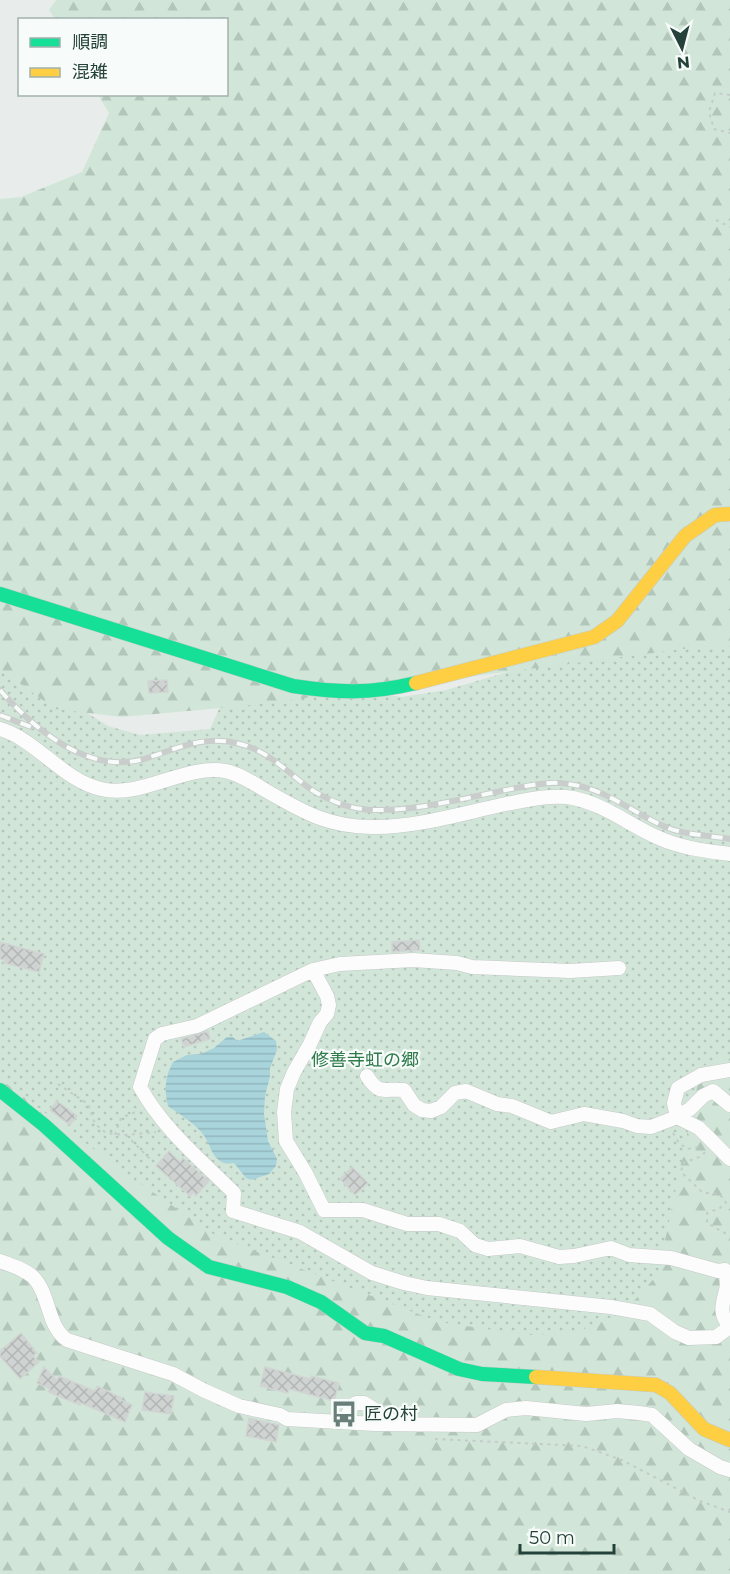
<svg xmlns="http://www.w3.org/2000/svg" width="730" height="1574" viewBox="0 0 730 1574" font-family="Montserrat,'Noto Sans JP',sans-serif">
<defs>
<pattern id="grass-dots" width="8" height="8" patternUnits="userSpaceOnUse" patternTransform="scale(1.5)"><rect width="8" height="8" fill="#d1e6d8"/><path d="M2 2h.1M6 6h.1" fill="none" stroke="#b3c6ba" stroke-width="1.8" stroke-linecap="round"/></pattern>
<pattern id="forest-firs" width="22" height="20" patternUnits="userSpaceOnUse" patternTransform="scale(1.5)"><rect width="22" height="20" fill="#d1e6d8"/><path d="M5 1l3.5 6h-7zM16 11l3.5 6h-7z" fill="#b3c6ba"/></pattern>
<pattern id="water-rules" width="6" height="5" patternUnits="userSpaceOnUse" patternTransform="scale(1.5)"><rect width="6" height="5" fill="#a9d4db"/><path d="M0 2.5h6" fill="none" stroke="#91b7bd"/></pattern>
<pattern id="building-cross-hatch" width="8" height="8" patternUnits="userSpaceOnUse" patternTransform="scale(1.5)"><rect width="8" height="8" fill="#cfd4d2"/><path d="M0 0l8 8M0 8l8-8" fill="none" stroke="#b2b7b5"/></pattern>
</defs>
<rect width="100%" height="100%" fill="#e8edeb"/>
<!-- grass -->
<path fill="url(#grass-dots)" d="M730 533V1493L0 1386V627L63 698 108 726 140 735 210 729 236 671 402 697 446 690 603 644Z"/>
<!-- forest -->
<path fill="url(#forest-firs)" d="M56 0H730V646H706L243 706 122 717 55 709 0 669V199L21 197 82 172 109 113 98 95 226 94V20L55 19 49 10Z
M730 1057V1574H0V1079L131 1177 216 1236 439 1322 527 1335 575 1333 625 1311 658 1274 701 1068 716 1058Z"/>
<!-- water -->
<path fill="url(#water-rules)" d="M264 1032 276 1041 277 1050 270 1068V1076L265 1096 264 1114 268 1141 277 1159 276 1166 269 1174 251 1180 246 1178 234 1163C229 1164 224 1164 220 1161 210 1154 210 1142 202 1133 192 1121 180 1115 168 1106 164 1090 165 1077 173 1062L187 1055 201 1054 214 1048 227 1037H233L237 1041Z"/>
<!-- building -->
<path fill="url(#building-cross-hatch)" stroke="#d1d6d4" stroke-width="1.5" d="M167 680 168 692 149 693 148 681Z
M419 940 420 950 392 952V942Z
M0 942 44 954 39 972 4 963 5 960 0 959Z
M208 1031 210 1039 184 1047 181 1039Z
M57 1101 77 1116 70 1125 50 1110Z
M169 1151 180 1162 183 1158 209 1181 196 1196 193 1193 190 1196 156 1166Z
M352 1167 368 1183 355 1195 340 1179Z
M21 1333 37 1353 33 1356 39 1362 20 1379 0 1356V1351Z
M44 1367 57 1380 59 1376 95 1391 97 1386 122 1398 121 1400 132 1405 125 1422 81 1403 80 1405 48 1392 50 1389 37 1383Z
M265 1367 311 1379V1376L339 1383 334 1401 289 1389 288 1393 260 1386Z
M145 1392 174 1396 171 1414 142 1410Z
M249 1418 279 1425 276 1442 246 1436Z"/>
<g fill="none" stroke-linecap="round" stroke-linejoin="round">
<!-- street casing -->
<g stroke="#c5cac8" stroke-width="15">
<path id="street" d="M0 729C37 740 62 780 101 789 140 799 185 764 225 771 241 774 256 785 270 793 305 813 330 827 372 827 415 828 463 813 506 804 527 800 552 794 573 798 604 804 631 826 659 838 681 848 707 851 730 854
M619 968 570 971 472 967 457 963 413 960 340 964 313 970 197 1026 162 1034 155 1039 140 1087C163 1129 201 1160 234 1193L233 1211 300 1232 372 1273 404 1283 427 1288 611 1307 650 1314 675 1332 689 1338 716 1337 730 1327
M313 970 327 996 329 1005 327 1014 320 1022 310 1044 294 1072 287 1089 284 1112 286 1141 305 1172 324 1210H363L407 1224H439L460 1231 475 1245 488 1249 520 1246 559 1257 574 1256 611 1248 629 1255 671 1258 718 1271 725 1270C726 1277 728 1284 726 1290 722 1305 719 1314 730 1327
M730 1070 701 1075 678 1088 674 1103 677 1117 699 1128 730 1159
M367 1076C379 1096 385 1088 404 1090L414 1105 422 1110 431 1111 441 1107 455 1093 466 1091 497 1104 512 1106 551 1122 584 1114 623 1121 637 1126 651 1127 677 1117 690 1109 703 1096 713 1091 730 1105
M0 1261C10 1265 27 1270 34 1278 50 1295 47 1326 67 1340L173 1374 203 1390 239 1406 280 1415 287 1419 375 1424 477 1425 506 1410 526 1408 586 1414 617 1411 639 1413 652 1415 689 1449 720 1467 730 1470
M345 1422 351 1407 356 1403H364L397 1424"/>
</g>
<!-- fast casing -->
<g stroke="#c3cbc8" stroke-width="15">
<path id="fast" d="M0 594 293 686C339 693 370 694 416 683
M0 1090 44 1125 168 1238 209 1267 287 1287 321 1302 365 1333 384 1336 459 1369 482 1374 536 1377"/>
</g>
<!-- slow casing -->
<g stroke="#c3cbc8" stroke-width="15">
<path id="slow" d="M416 683 594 637 617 621 685 536 715 515 730 514
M536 1377 656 1385 670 1393 704 1429 730 1440"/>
</g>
<!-- path -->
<path stroke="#c3ccca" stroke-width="2" stroke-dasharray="3 4.5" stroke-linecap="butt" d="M730 95 715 93 709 112 714 129 730 133
M716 220 730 227
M58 1084 88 1104 95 1124 106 1133 126 1135 156 1132
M673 1133 679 1143 687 1149 699 1147
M115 1135 121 1118 138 1111
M126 1135 152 1161
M705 1152 702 1156 683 1163 681 1172 703 1193C714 1193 721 1192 726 1203L720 1208 707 1213V1223L730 1236
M435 1439 582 1446 622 1460 700 1501 730 1512"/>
<!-- street -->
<use href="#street" stroke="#fcfcfc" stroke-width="14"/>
<!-- fast -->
<use href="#fast" stroke="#16e098" stroke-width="14"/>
<!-- slow -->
<use href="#slow" stroke="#ffcf43" stroke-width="14"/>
<!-- rail casing -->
<g stroke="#c9cdcc" stroke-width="6">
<path id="rail" d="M0 690C34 729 88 775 144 759 176 749 205 734 240 744 269 751 289 774 312 790 331 802 354 810 376 810 418 811 469 797 511 789 526 786 544 782 560 783 601 786 624 807 659 824 680 835 707 835 730 839
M0 715 31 727"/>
</g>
<!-- rail -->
<use href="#rail" stroke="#f7fbf9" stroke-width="4" stroke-dasharray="11" stroke-linecap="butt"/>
</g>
<!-- icons -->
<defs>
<g id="bus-bare" transform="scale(2.07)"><path d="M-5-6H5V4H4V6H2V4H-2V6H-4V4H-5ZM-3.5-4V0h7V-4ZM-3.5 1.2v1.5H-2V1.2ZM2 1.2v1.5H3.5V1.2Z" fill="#697e78" stroke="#f7fbf9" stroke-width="2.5" paint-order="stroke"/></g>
</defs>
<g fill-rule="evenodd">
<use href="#bus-bare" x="344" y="1414"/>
</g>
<g text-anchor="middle" stroke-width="4.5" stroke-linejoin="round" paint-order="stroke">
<!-- park labels -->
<g font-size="18" fill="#2d7a4b" stroke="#f7fbf9">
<text x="365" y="1066">修善寺虹の郷</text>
</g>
<!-- poi labels -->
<g font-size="18" fill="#24423a" stroke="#f7fbf9" text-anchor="start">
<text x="364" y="1420">匠の村</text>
</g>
</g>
<!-- legend -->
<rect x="18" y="18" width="210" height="78" fill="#f7fbf9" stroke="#a3b1ad" stroke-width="1.5"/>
<rect x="30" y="38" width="30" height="9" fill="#16e098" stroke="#a3b1ad" stroke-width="1.5"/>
<text x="72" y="48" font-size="18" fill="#24423a">順調</text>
<rect x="30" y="68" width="30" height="9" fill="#ffcf43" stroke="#a3b1ad" stroke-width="1.5"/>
<text x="72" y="78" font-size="18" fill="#24423a">混雑</text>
<!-- north arrow -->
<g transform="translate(682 48) rotate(174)" stroke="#f7fbf9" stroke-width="4.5" paint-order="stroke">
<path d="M0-4.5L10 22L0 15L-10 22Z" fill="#24423a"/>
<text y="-9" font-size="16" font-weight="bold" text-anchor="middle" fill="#24423a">N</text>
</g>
<!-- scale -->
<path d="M520 1544v9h94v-9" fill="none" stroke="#24423a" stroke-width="3"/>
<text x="529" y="1544" font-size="18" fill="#24423a" stroke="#f7fbf9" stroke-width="4.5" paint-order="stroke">50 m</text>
</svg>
